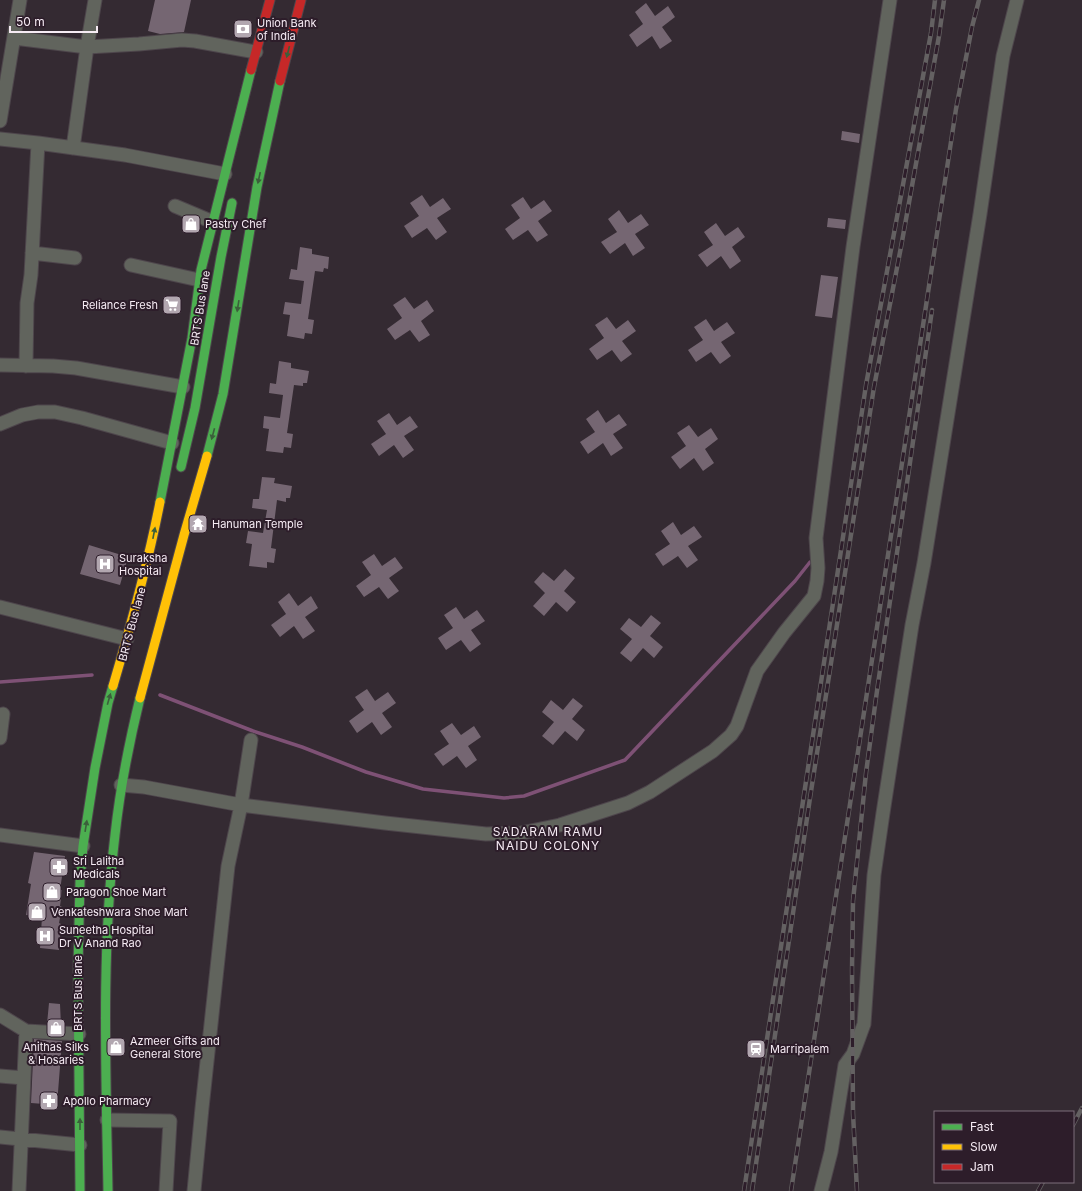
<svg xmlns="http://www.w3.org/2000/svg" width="1082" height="1191" viewBox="0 0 1082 1191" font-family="Inter,sans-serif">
<rect width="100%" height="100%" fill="#342a32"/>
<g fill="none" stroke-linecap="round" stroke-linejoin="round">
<!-- stream -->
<path stroke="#7e5175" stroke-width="3.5" d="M0 682 92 675
M160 695 253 731 302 747 366 772 423 789 504 798 524 796 625 760 795 581 810 562"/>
</g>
<!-- building -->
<path fill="#756672" d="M155 0H191L184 32 160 34 148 31Z
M646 3 655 16 668 6 675 17 662 27 672 41 660 49 652 36 637 47 629 35 643 24 635 12Z
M842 131 860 134 859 143 841 140Z
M422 195 430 207 443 198 451 209 437 218 447 232 436 240 427 228 412 238 404 226 419 216 410 203Z
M523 197 531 209 544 200 552 211 538 221 548 235 537 242 528 230 513 240 505 229 520 218 511 205Z
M619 210 628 223 641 214 649 225 635 234 645 248 633 256 625 243 610 254 601 242 617 232 608 219Z
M828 218 846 220 845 229 827 227Z
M716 223 725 236 738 227 745 237 732 247 741 261 730 269 721 256 707 267 698 255 713 245 704 232Z
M300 247 312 249V254L329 257 328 269 324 268 323 272 315 271 308 319 314 320 312 334 305 333 304 339 287 336 290 315 283 314 285 302 301 304 304 281 289 279 291 269 297 270Z
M821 275 838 277 832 318 815 316Z
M405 297 414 309 427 300 434 311 421 321 430 335 419 342 410 330 395 340 387 329 402 318 393 305Z
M607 317 616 329 628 320 636 331 622 341 632 354 621 362 612 350 597 360 589 349 604 338 595 325Z
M706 319 714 331 727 322 735 333 721 342 731 356 720 364 711 352 696 362 688 350 703 340 694 327Z
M279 361 291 363V368L309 371 307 383H303V386L294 385 287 433 293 434 291 448 284 447 283 453 266 451 269 429 263 428 264 416 280 418 283 395 269 393 270 383 276 384Z
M598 410 606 423 619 414 627 425 613 434 623 448 611 456 603 443 588 454 580 442 595 432 586 419Z
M389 413 397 425 410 416 418 427 404 436 414 450 403 458 394 445 379 456 371 444 386 434 377 421Z
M689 425 698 437 711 428 718 439 705 449 714 463 703 471 694 458 680 469 671 457 686 446 677 433Z
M262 477 275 478 274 483 292 486 290 498H286V502L277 500 271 548 276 549 274 563 267 562V568L249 566 252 544 246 543 248 531 263 533 267 510 252 508 253 499H259Z
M673 522 681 535 694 526 702 537 688 546 698 560 687 568 678 556 663 566 655 554 670 544 661 531Z
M89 545 128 557 120 585 80 574Z
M374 554 382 566 395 557 403 568 389 578 399 591 388 599 379 587 364 597 356 586 371 575 362 562Z
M565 569 575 578 564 591 576 602 567 612 556 602 544 616 533 606 545 593 534 582 543 572 554 581Z
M289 593 298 606 311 596 318 608 305 617 315 631 303 639 294 626 280 637 271 625 286 614 278 602Z
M456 607 464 619 477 610 485 621 471 630 481 644 470 652 461 640 446 650 438 638 453 628 444 615Z
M651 615 661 623 650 636 663 647 654 658 643 648 631 662 620 653 632 639 620 629 629 618 641 627Z
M367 689 375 701 388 692 396 703 382 713 392 727 381 735 372 722 357 733 349 721 364 710 355 697Z
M573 698 583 706 572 719 585 730 577 741 565 731 553 745 542 736 554 722 542 712 551 700 563 710Z
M452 723 461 735 474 726 481 737 468 746 477 760 466 768 457 756 443 766 434 754 449 744 440 731Z
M34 852 65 856 60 890H62L60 906 62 907 59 923 61 924 59 950 40 948 42 917 26 915 31 884 28 883Z
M49 1003 60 1004 61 1025 47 1024Z
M34 1039 62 1041 57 1105 31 1103Z"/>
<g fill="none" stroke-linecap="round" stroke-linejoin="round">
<!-- street casing -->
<g stroke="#4e464c" stroke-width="15">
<path id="street" d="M14 38 87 47 139 44 182 40 195 41 256 52
M0 121 20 0
M0 139 38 143 125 155 225 174
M73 148 87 47 95 0
M175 206 213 222
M32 253 75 258
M131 265 199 280
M0 365 53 366 76 368 183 387
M26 366 27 303 31 275 38 143
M0 424 22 415 38 412H55L82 418 172 443
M0 607 127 639
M0 738 3 714
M121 785 144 787 241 805 385 823 486 834 521 833 560 825 628 803 650 792 713 751 731 735 737 726 757 671 784 633 814 596 817 581 818 568 816 538 853 247 890 0
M0 835 83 846
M0 1015 26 1031 79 1034
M0 1076 24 1078
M107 1120 170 1121 166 1191
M0 1137 80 1145
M19 1191 26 1031
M194 1191 202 1108 228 866 241 805 251 740
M821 1191 831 1152 845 1065 853 1054 864 1024 874 875 883 813 912 625 924 563 980 214 1003 56 1017 0"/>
</g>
<!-- fast casing -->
<g stroke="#4e464c" stroke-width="11">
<path id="fast" d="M207 456 223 394 257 187 280 81
M181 467 195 408 221 257 232 203
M160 502 192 338 201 270 251 70
M80 1191 78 967 80 881 83 846 95 768 108 703 113 686
M108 1191C106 1072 101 953 115 835 120 789 129 743 140 698"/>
</g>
<!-- slow casing -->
<g stroke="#4e464c" stroke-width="11">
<path id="slow" d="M113 686C131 625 148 564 160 502
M140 698 184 535 207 456"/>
</g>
<!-- jam casing -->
<g stroke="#4e464c" stroke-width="11">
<path id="jam" d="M251 70 270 0
M280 81 301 0"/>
</g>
<!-- street -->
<use href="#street" stroke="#61645d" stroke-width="13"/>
<!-- fast -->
<use href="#fast" stroke="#4caf50" stroke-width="9"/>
<!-- slow -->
<use href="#slow" stroke="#ffc107" stroke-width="9"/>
<!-- jam -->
<use href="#jam" stroke="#c62828" stroke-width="9"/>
<!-- rail casing -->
<g stroke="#646162" stroke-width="4.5">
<path id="rail" d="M1073 1125 1082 1108
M744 1191 866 385 931 33 935 0
M752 1191 810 798 874 387 901 247 939 36 944 0
M791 1191 956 109 972 27 979 0
M857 1191 853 1113 852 970 853 901 866 773 876 698 932 310
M1038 1191 1043 1182"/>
</g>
<!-- rail -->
<use href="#rail" stroke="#2d1d2a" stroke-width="3" stroke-dasharray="9" stroke-linecap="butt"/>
</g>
<!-- one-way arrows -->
<defs><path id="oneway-solid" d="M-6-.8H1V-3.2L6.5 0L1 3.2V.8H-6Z"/></defs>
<g fill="#3b5f3b">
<use href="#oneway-solid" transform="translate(288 52) rotate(104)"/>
<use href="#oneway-solid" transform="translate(259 178) rotate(102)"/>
<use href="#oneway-solid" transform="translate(238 306) rotate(99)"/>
<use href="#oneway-solid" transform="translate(213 434) rotate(105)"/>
<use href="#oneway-solid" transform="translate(154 533) rotate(-79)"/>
<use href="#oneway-solid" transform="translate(109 699) rotate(-74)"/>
<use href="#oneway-solid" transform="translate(86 826) rotate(-81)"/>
<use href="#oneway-solid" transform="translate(80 1124) rotate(-90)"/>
</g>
<!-- icons -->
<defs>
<g id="bank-square" transform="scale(1)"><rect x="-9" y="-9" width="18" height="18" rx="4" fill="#b2a7b0" stroke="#2d1d2a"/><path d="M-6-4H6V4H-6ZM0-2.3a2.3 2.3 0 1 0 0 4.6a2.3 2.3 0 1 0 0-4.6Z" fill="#fff"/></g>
<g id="shop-square" transform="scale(1)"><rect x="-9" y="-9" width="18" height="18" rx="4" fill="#b2a7b0" stroke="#2d1d2a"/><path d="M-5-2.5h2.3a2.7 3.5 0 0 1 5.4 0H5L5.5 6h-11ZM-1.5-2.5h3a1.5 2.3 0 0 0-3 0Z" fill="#fff"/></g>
<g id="supermarket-square" transform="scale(1)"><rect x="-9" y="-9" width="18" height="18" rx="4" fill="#b2a7b0" stroke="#2d1d2a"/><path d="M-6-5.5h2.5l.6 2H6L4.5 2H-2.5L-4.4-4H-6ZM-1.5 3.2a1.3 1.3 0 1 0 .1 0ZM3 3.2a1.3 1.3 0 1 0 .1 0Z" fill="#fff"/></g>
<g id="temple-square" transform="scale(1)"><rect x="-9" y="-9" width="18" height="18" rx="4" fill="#b2a7b0" stroke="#2d1d2a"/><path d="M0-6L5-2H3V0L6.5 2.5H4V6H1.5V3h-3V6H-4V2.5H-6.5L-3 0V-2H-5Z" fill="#fff"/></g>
<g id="hospital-square" transform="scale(1)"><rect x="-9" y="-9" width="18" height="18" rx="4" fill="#b2a7b0" stroke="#2d1d2a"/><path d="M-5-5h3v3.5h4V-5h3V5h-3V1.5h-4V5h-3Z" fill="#fff"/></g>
<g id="pharmacy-square" transform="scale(1)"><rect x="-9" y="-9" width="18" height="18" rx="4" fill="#b2a7b0" stroke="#2d1d2a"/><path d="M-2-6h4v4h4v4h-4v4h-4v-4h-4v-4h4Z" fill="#fff"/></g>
<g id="station-square" transform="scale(1)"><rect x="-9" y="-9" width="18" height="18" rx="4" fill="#b2a7b0" stroke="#2d1d2a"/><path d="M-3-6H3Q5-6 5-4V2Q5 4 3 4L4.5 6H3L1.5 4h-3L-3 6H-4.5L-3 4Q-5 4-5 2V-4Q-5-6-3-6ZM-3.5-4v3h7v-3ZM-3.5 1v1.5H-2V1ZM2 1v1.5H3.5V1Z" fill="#fff"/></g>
</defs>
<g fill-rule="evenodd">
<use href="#bank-square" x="243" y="29"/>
<use href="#shop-square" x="191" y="224"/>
<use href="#supermarket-square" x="172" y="305"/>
<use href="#temple-square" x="198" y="524"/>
<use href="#hospital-square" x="105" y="564"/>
<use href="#pharmacy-square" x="59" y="867"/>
<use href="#shop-square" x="52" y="892"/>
<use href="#shop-square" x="37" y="912"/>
<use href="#hospital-square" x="45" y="936"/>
<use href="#shop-square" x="56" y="1028"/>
<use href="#shop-square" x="116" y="1047"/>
<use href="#station-square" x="756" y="1049"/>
<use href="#pharmacy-square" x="49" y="1101"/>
</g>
<g text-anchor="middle" stroke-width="4" stroke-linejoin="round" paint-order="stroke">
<!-- poi labels -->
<g font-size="11" fill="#f6ebf4" stroke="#2d1d2a" text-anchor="start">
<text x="257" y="27">Union Bank<tspan x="257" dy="13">of India</tspan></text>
<text x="205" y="228">Pastry Chef</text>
<text x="158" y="309" text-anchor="end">Reliance Fresh</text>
<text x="212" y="528">Hanuman Temple</text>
<text x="119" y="562">Suraksha<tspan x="119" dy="13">Hospital</tspan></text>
<text x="73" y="865">Sri Lalitha<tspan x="73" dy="13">Medicals</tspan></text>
<text x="66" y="896">Paragon Shoe Mart</text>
<text x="51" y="916">Venkateshwara Shoe Mart</text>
<text x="59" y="934">Suneetha Hospital<tspan x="59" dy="13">Dr V Anand Rao</tspan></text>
<text x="130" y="1045">Azmeer Gifts and<tspan x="130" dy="13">General Store</tspan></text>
<text x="56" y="1051" text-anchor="middle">Anithas Silks<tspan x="56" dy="13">&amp; Hosaries</tspan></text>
<text x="770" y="1053">Marripalem</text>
<text x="63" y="1105">Apollo Pharmacy</text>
</g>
<!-- street labels -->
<g font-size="11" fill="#f6ebf4" stroke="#2d1d2a">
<text transform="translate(200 308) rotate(-81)" y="4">BRTS Bus lane</text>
<text transform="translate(132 624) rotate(-75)" y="4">BRTS Bus lane</text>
<text transform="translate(78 993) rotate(-90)" y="4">BRTS Bus lane</text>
</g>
<!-- neighbourhood labels -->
<g font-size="12" letter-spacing="1" fill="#f6ebf4" stroke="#2d1d2a">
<text x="548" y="836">SADARAM RAMU<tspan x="548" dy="14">NAIDU COLONY</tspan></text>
</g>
</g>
<!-- legend -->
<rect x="934" y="1111" width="140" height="72" fill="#2d1d2a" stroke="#7d6f7b"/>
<rect x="942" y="1124" width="20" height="6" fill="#4caf50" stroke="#7d6f7b"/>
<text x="970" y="1131" font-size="12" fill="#f6ebf4">Fast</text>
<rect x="942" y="1144" width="20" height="6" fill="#ffc107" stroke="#7d6f7b"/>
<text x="970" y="1151" font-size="12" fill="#f6ebf4">Slow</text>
<rect x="942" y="1164" width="20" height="6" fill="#c62828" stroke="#7d6f7b"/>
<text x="970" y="1171" font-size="12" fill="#f6ebf4">Jam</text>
<!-- scale -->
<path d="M10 26v6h87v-6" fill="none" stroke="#f6ebf4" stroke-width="2"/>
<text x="16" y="26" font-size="12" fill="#f6ebf4" stroke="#2d1d2a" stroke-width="3" paint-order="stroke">50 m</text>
</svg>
